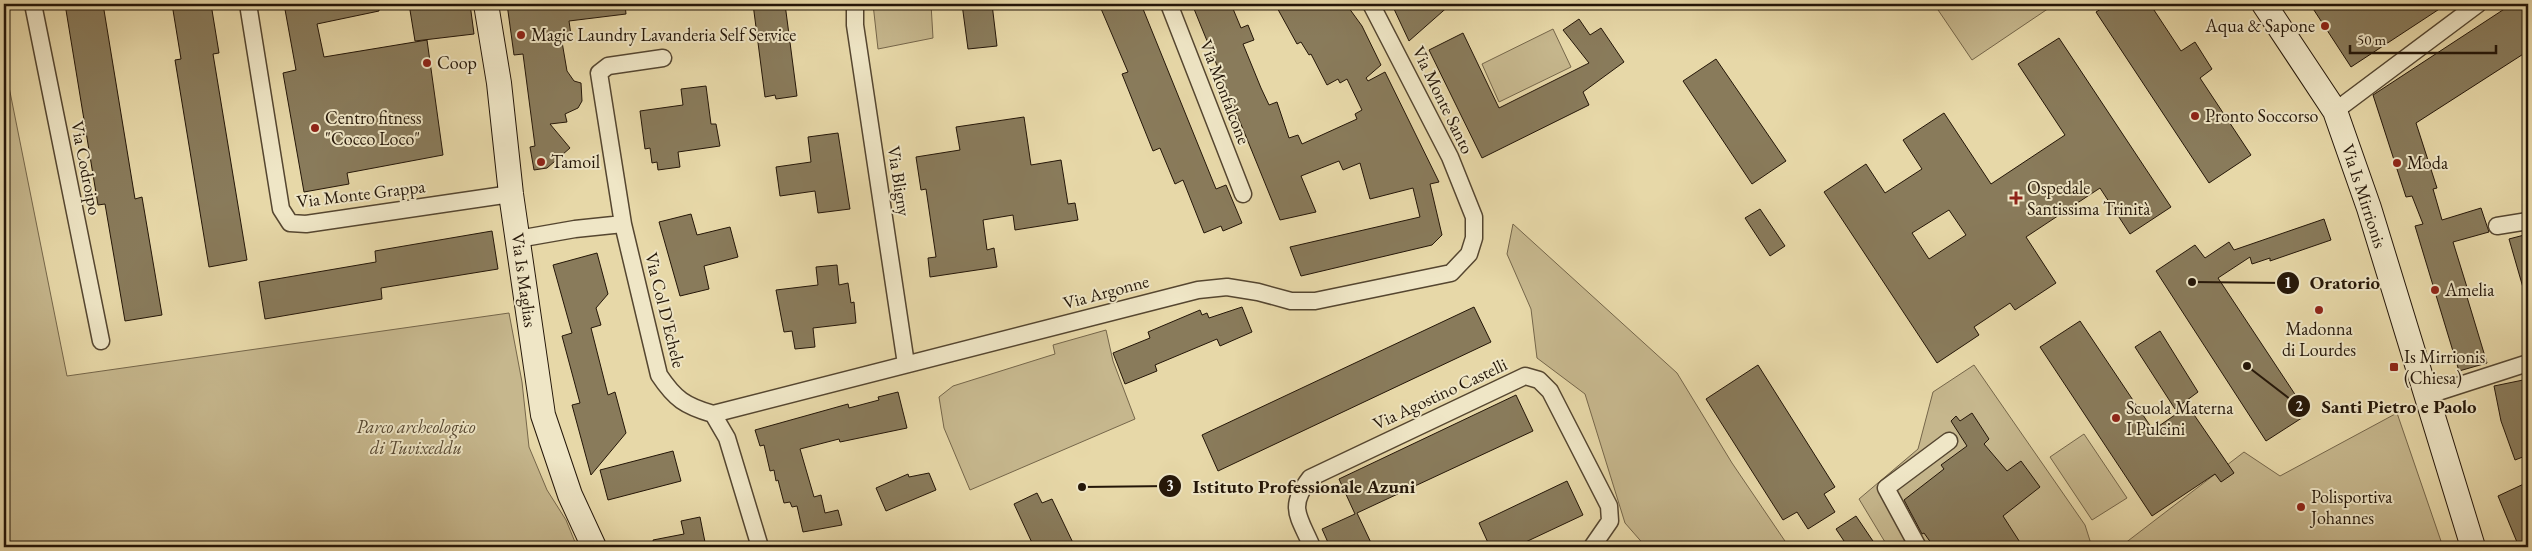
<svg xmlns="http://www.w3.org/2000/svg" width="2532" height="551" viewBox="0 0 2532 551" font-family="'EB Garamond',serif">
<rect width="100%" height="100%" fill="#e7d8a8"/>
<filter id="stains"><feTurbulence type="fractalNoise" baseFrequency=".004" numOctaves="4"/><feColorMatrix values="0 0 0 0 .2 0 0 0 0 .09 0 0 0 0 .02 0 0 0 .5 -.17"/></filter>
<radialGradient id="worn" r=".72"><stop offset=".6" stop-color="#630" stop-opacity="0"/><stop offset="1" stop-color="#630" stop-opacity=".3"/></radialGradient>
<!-- green -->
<path fill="#c6b78d" stroke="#75664a" d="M873 4H931L933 38 878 49Z
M1934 4H2055L1972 60Z
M1553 29 1571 67 1499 102 1482 64Z
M4 62 67 376 509 313 522 382 529 447 547 490 566 520 577 547H4Z
M1513 224 1677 373 1732 463 1789 547H1646L1625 523 1585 394 1537 358 1531 309 1507 254Z
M1106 330 1113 361 1135 419 970 490 944 428 939 397 953 386 1055 354 1053 345Z
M1974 365 2085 525 2092 547H1888L1859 499 1918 449 1933 392Z
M2397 413 2443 547H2120L2244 452 2280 476Z
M2084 434 2127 498 2092 520 2050 457Z"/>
<!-- building -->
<path fill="#897b5b" stroke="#241608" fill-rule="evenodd" d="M65 4H103L135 199 142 197 162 315 125 321 105 204 98 205Z
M172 4H211L219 53 213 54 247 260 209 267 175 60 181 59Z
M284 4H379V11L317 24 324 57 427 40 443 155 347 173 349 184 304 192 283 73 296 70Z
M409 4H470L474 34 415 41Z
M507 4H625L626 14 569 21 571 35 561 36 567 71 574 81 581 83 582 101 578 108 565 114 567 122 550 124 570 148 547 168 534 170 530 147 535 146 523 54 514 55Z
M753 4H785L797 96 776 99 775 95 765 97Z
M962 4H992L997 46 968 49Z
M1099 4H1141L1216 189 1226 185 1242 223 1223 231 1221 226 1204 233 1183 180 1175 184 1160 148 1153 151 1122 74 1128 72Z
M1192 4H1231L1241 28 1248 25 1254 40 1243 44 1261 88 1269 105 1277 102 1289 138 1298 135 1302 144 1357 119 1355 114 1362 110 1347 79 1340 83 1338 79 1327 85 1311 54 1309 55 1301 42 1297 44 1275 4H1346L1362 26 1381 65 1366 78 1368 81 1385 72 1439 182 1430 184 1442 235 1432 245 1301 276 1290 247 1420 217 1413 188 1370 199 1360 163 1343 170 1339 161 1301 176 1316 212 1280 220Z
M1403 4H1451L1409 41 1394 9Z
M2109 4H2150L2181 51 2195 42 2212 69 2200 78 2251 155 2209 183 2096 12Z
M2310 4H2447L2351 67Z
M2512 4H2528V51L2416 123 2437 188 2433 189 2442 220 2481 208 2489 232 2453 242 2470 297H2467L2487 363 2459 371 2415 226 2423 224 2412 196 2406 197 2373 95Z
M1579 19 1590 35 1601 28 1624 62 1583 92 1589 105 1482 158 1429 50 1463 33 1499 108 1589 63 1563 30Z
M2059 38 2171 207 2130 234 2100 188 2026 237 2056 283 2015 310 2010 303 1974 327 1979 335 1937 363 1824 192 1866 164 1885 193 1922 169 1903 140 1944 113 1991 184 2065 135 2018 64ZM1949 210 1966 235 1929 259 1912 233Z
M1716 59 1786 161 1752 184 1683 81Z
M706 86 711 124H716L720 146 678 152 680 167 658 170 657 162 652 163 650 148 645 149 640 111 683 105 681 89Z
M1024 117 1031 165 1061 160 1068 204 1075 203 1078 220 1015 230 1013 215 983 220 987 250 994 248 997 267 930 277 928 258 936 257 926 189 921 190 916 157 960 150 956 127Z
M838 133 850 209 818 213 815 191 780 196 776 167 811 162 808 137Z
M1760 209 1785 246 1770 256 1745 218Z
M691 214 697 235 730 227 738 257 704 266 709 289 680 296 659 222Z
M2324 219 2331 240 2270 261V258L2252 264 2250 257 2218 278 2308 414 2266 441 2156 271 2195 245 2205 258 2229 242 2234 250Z
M492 231 498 269 381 288 382 299 265 319 259 282 376 262 375 251Z
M2528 234V290L2524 291 2509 239Z
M597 253 608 294 596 308 601 325 591 328 608 395 615 392 626 433 591 475 572 405 580 403 562 336 572 333 553 265Z
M837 265 839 285 848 283 851 303 854 302 856 323 813 328 815 347 795 349 792 331 784 332 776 290 818 285 816 267Z
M1242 307 1252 332 1220 346 1217 339 1155 365 1157 371 1125 384 1113 353 1150 338 1148 332 1200 310 1202 315 1207 313 1209 318Z
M1474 307 1491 342 1218 471 1202 435Z
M2080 321 2153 430 2188 406 2234 473 2221 482 2215 474 2152 516 2040 347Z
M2160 331 2198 392 2175 409 2135 347Z
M1758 365 1835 487 1824 494 1835 512 1808 529 1797 512 1783 520 1706 399Z
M2528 379V455L2515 460 2501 421 2494 386Z
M898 392 907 428 840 442 839 439 800 449 814 497 821 495 825 513 838 510 842 525 803 532 797 506 792 507 790 502 784 503 778 480 776 481 774 470 770 471 764 445 760 446 755 430 848 404 849 408 879 400 878 397Z
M1516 395 1533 431 1357 513 1373 547H1330L1322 529 1355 514 1339 479Z
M1972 413 1989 439 1984 444 2007 471 2021 461 2040 487 2003 516 2023 547H1934L1924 533 1922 534 1904 500 1944 469 1941 465 1967 446 1951 421 1956 416 1960 421Z
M673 451 681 481 608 500 600 470Z
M929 473 936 490 886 511 876 488 908 474 909 477Z
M1567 481 1583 515 1515 547H1490L1479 523Z
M2528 482V547H2519L2498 496Z
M1037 493 1042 503 1052 499 1075 547H1034L1014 504Z
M1856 516 1877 547H1848L1836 529Z
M700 517 706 547H654L653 540 684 534 681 521Z"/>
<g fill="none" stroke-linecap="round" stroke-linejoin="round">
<!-- street casing -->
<g stroke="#554630" stroke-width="19">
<path id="street" d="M33 4 101 341
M248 4 281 209 290 223 306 224 511 194
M855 4V25L906 364
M1169 4 1243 194
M663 58 608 66 599 73 623 224 659 375C675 399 685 406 713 414L727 438 760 547
M2335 111 2478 4
M2497 226 2528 221
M518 239 575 229 623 224
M2426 396 2528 363
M713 414 1198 290 1227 287 1258 292 1291 301H1315L1451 273 1469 254 1474 238V217L1450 157 1371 4
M1312 547C1299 516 1287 508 1310 478L1525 376 1539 380 1550 391 1609 506 1610 521 1592 547
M1918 547 1886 488 1949 441"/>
</g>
<!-- secondary casing -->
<g stroke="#241608" stroke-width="26">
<path id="secondary" d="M486 4 499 83 511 194 543 415 570 495 594 547
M2264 4 2335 111 2369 208 2473 547"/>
</g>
<!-- street -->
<use href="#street" stroke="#efe6c6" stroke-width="16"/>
<!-- secondary -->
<use href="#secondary" stroke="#efe6c6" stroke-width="24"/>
</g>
<!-- markers -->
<g fill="#8f2418" stroke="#efe6c6" stroke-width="2">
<circle cx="2325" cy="26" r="5"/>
<circle cx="521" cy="35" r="5"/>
<circle cx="427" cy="63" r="5"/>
<circle cx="2195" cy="116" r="5"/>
<circle cx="315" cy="128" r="5"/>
<circle cx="541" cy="162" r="5"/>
<circle cx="2397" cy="163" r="5"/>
<path d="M2013.5 190.5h5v5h5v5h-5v5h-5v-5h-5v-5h5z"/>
<circle cx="2435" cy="290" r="5"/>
<circle cx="2319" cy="310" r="5"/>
<rect x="2389" y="362" width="10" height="10" rx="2.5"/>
<circle cx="2116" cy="418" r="5"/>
<circle cx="2301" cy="507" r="5"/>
</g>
<g text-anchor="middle" stroke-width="4" stroke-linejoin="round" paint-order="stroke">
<!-- poi labels -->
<g font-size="18" fill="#241608" stroke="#efe6c6" text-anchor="start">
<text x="2315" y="32" text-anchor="end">Aqua &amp; Sapone</text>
<text x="531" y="41">Magic Laundry Lavanderia Self Service</text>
<text x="437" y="69">Coop</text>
<text x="2205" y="122">Pronto Soccorso</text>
<text x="325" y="124">Centro fitness<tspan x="325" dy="21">"Cocco Loco"</tspan></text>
<text x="551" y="168">Tamoil</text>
<text x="2407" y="169">Moda</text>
<text x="2027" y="194">Ospedale<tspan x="2027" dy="21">Santissima Trinità</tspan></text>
<text x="2445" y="296">Amelia</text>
<text x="2319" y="335" text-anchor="middle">Madonna<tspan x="2319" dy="21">di Lourdes</tspan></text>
<text x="2404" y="363">Is Mirrionis<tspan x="2404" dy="21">(Chiesa)</tspan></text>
<text x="2126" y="414">Scuola Materna<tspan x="2126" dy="21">I Pulcini</tspan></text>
<text x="2311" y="503">Polisportiva<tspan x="2311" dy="21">Johannes</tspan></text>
</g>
<!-- street labels -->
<g font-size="18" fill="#241608" stroke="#efe6c6">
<text transform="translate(1225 92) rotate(69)" y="6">Via Monfalcone</text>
<text transform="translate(1443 100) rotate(64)" y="6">Via Monte Santo</text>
<text transform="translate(86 168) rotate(79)" y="6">Via Codroipo</text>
<text transform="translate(899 181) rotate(81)" y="6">Via Bligny</text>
<text transform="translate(361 194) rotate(-7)" y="6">Via Monte Grappa</text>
<text transform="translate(2364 196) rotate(72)" y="6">Via Is Mirrionis</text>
<text transform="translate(524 280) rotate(82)" y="6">Via Is Maglias</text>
<text transform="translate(1106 292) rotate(-15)" y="6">Via Argonne</text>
<text transform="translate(665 310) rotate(76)" y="6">Via Col D'Echele</text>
<text transform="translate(1440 394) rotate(-25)" y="6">Via Agostino Castelli</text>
</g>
<!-- park labels -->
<g font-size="18" font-style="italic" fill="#554630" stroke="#efe6c6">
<text x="416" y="433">Parco archeologico<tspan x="416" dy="21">di Tuvixeddu</tspan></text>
</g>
</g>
<!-- callouts -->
<path fill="none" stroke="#241608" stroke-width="2" d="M2192 282L2288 283M2247 366L2299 406M1082 487L1170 486"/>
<g fill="#241608" stroke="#efe6c6" stroke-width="2">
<circle cx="2192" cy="282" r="5"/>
<circle cx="2247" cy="366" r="5"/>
<circle cx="1082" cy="487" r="5"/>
<circle cx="2288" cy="283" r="12"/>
<circle cx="2299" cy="406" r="12"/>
<circle cx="1170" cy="486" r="12"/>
</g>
<g font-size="15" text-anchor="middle" font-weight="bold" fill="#fff">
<text x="2288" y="288">1</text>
<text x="2299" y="411">2</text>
<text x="1170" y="491">3</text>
</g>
<g font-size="19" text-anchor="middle" font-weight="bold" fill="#241608" stroke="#efe6c6" stroke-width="4" stroke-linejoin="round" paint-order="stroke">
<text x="2345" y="289">Oratorio</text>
<text x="2399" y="413">Santi Pietro e Paolo</text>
<text x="1304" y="493">Istituto Professionale Azuni</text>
</g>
<!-- margin -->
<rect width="2532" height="551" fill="none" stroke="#e7d8a8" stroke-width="20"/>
<rect x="5" y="5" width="2522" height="541" fill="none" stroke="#241608" stroke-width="2.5"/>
<rect x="10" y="10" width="2512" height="531" fill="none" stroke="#241608"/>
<!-- scale -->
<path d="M2350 45v8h146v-8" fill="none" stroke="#241608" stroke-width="2.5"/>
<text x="2357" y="45" font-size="15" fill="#241608" stroke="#efe6c6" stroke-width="4" paint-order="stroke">50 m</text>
<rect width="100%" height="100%" filter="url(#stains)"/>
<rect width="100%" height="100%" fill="url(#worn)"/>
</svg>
